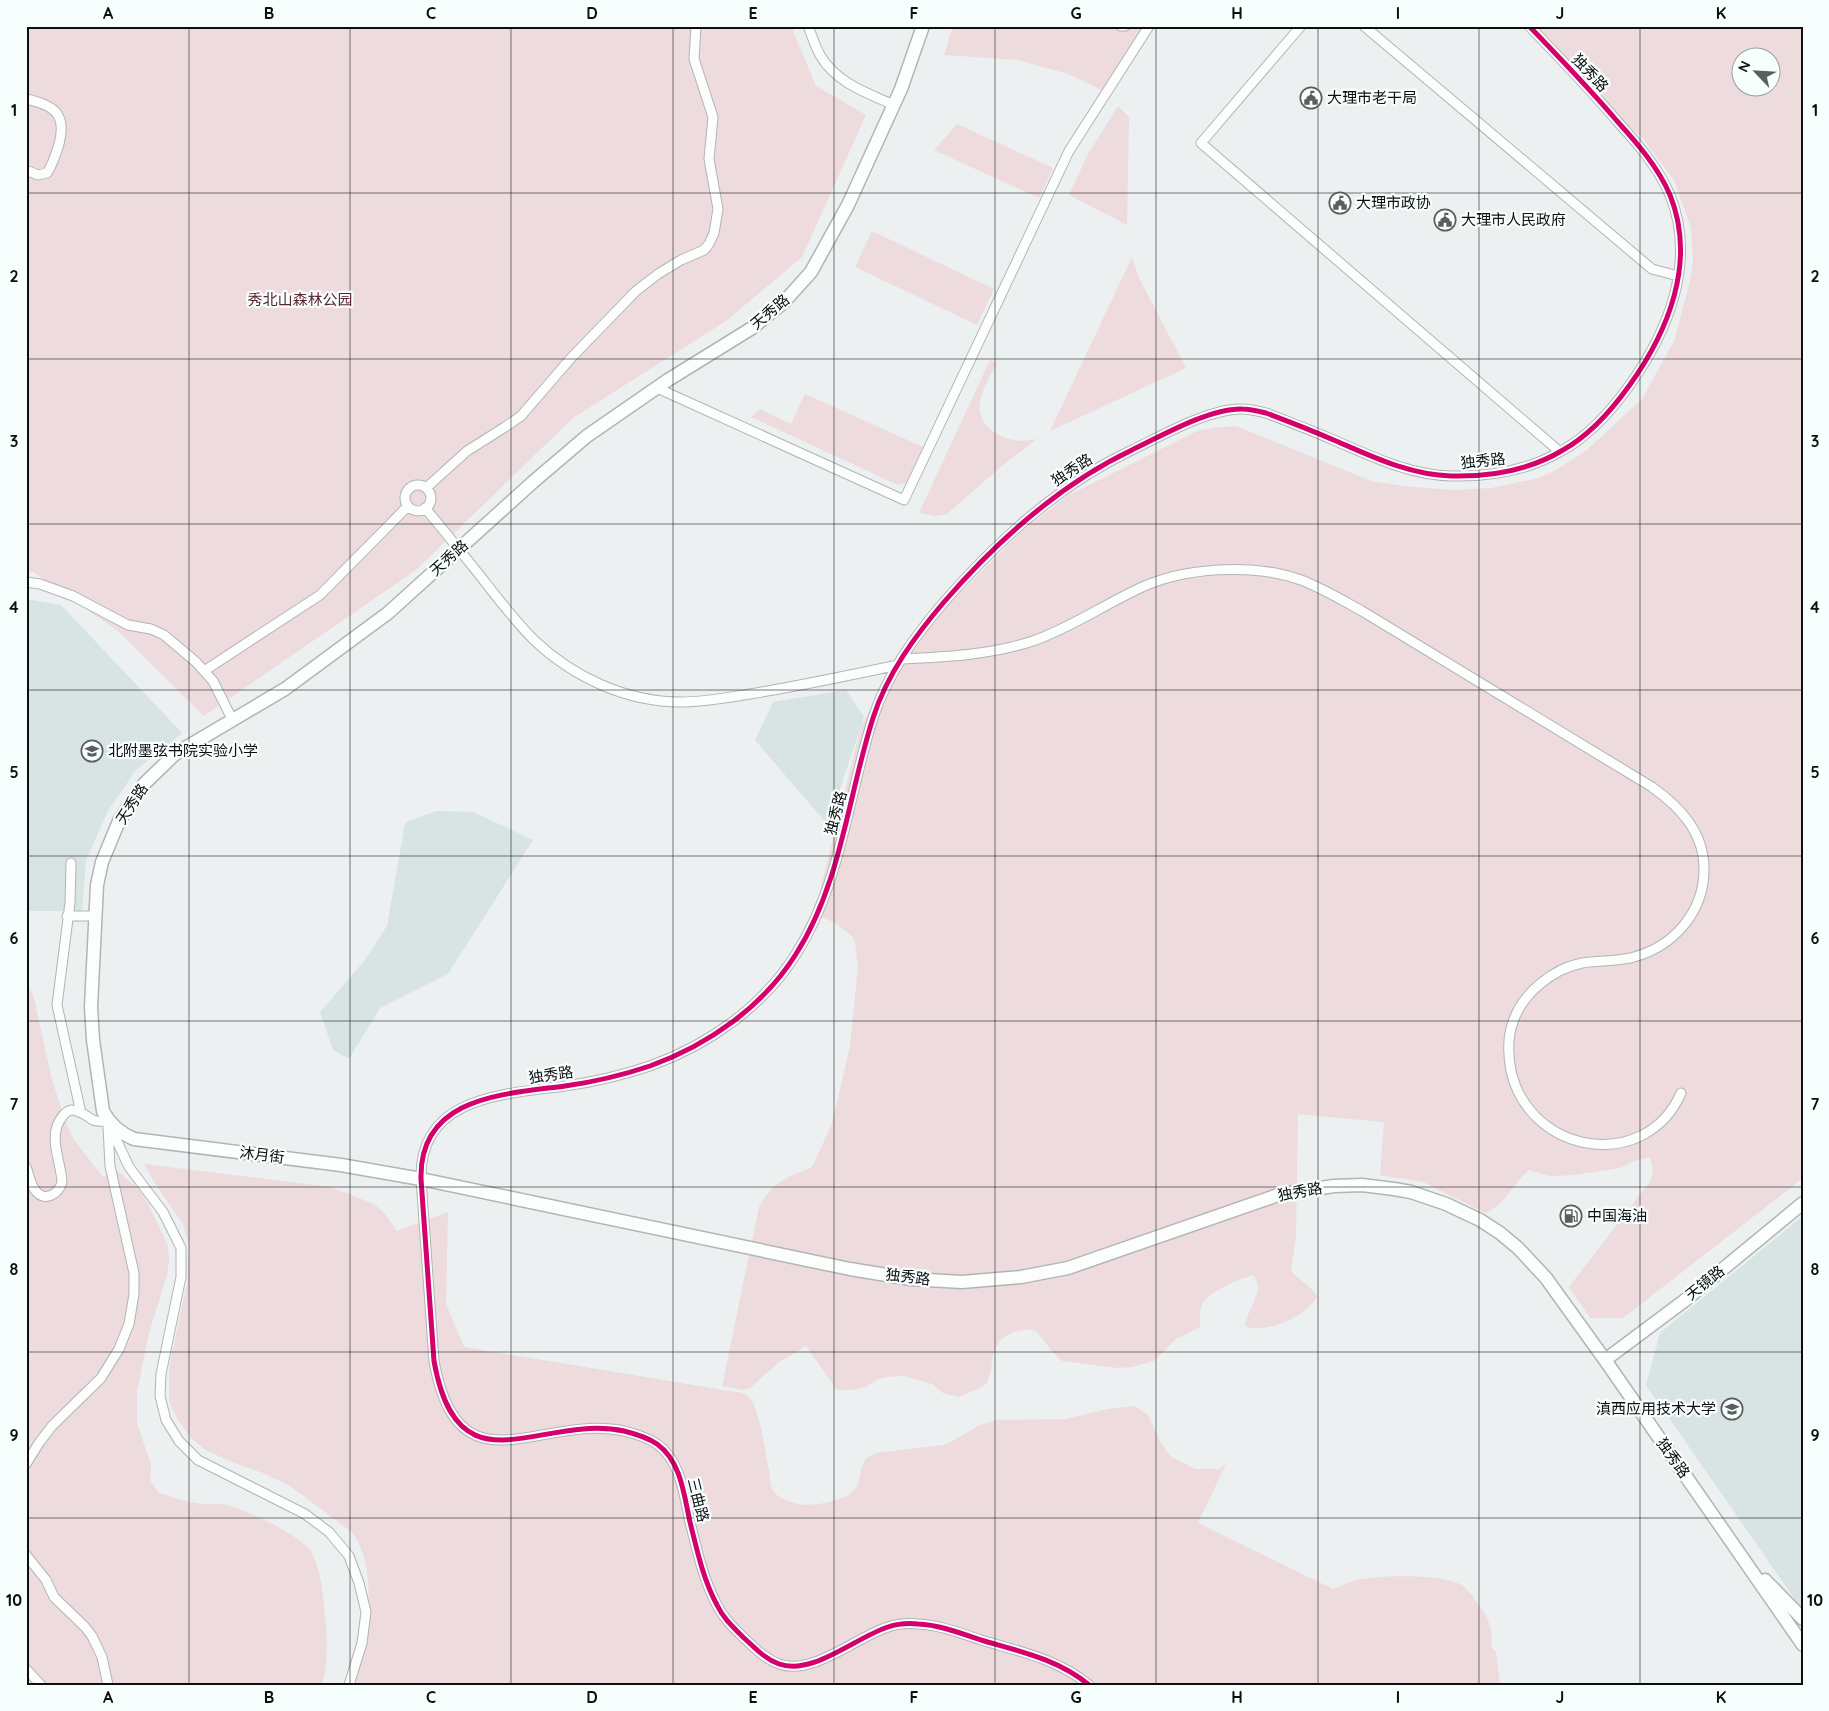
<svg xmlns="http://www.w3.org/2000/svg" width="1829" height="1711" viewBox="0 0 1829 1711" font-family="Quicksand,'Noto Sans SC',sans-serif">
<rect width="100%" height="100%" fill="#ecf0f0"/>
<!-- built -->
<path fill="#d8e3e3" d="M26 599 61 605 182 733 136 770 108 811 86 860 82 911H26Z
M846 690 864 717 828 825 755 740 773 702Z
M436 811 473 812 533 840 448 974 380 1008 349 1059 333 1050 320 1012 365 960 387 926 405 823Z
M1803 1216V1611L1646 1385 1660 1333Z"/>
<!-- green -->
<path fill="#eddbdd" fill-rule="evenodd" d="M26 26H791L816 86 866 115 802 257 726 321 573 418 416 570 204 716 119 632 32 571 26 575Z
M953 26H1150L1106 92 1068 74 1018 60 944 55Z
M1537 26H1803V1178L1623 1318H1590L1569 1287 1642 1192C1653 1180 1655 1173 1650 1157L1634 1161 1620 1168 1574 1175 1550 1176 1529 1170C1514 1182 1504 1207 1485 1213L1423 1182 1380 1175 1384 1122 1298 1114 1296 1237 1291 1271C1299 1280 1310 1285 1317 1296 1308 1316 1265 1335 1245 1326 1247 1308 1266 1292 1253 1275 1239 1279 1207 1292 1202 1305 1198 1313 1202 1320 1199 1328L1176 1339 1154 1361 1132 1367 1118 1368 1062 1361 1052 1351 1036 1331 1029 1329 1013 1332 1000 1340 993 1354 991 1370 987 1383 980 1388 958 1397 943 1393 932 1384 904 1376 886 1377 878 1379 866 1387 851 1390H837L806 1346 779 1362 750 1388 743 1390 722 1386 759 1207C772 1181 788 1178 812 1167L832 1124 850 1046 858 966 855 942 852 936 834 922 814 915 861 726 903 653 956 597 1022 531 1069 495 1197 431 1213 428 1236 426 1371 481 1403 486 1451 490 1491 488 1539 478 1554 471 1587 450 1642 399 1675 339 1691 276 1693 260 1691 228 1674 180 1644 140 1611 109ZM1742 58H1772V88H1742Z
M1118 106 1129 117 1127 225 1069 195 1088 154Z
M957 124 1053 168 1039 198 934 150Z
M872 231 994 289 977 325 855 267Z
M1132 257 1139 278 1186 368 1050 431Z
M990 360 997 363C991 374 984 386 981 398 974 420 994 437 1014 440 1022 442 1030 440 1037 439L1003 465 947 514 935 516 919 513Z
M805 394 923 447 906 483 898 485 751 417 760 409 791 424Z
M26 985 33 994 52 1080 67 1125 74 1140 103 1177 118 1171 139 1190 147 1202 168 1246 169 1260 167 1275 149 1333 137 1391V1423L151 1465 150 1480 159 1493C173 1497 189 1503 204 1504 213 1504 221 1503 230 1506 247 1510 300 1536 310 1550 320 1565 322 1588 324 1605 327 1633 329 1658 322 1685H46L43 1678 26 1662Z
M144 1164 331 1187 374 1204 385 1214 397 1231 448 1212 446 1304 464 1347 742 1393C747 1395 751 1397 753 1403 761 1420 765 1450 769 1470 770 1475 770 1483 772 1488 775 1497 786 1500 794 1503 807 1508 846 1502 855 1489 865 1474 855 1461 876 1453L943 1445 951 1442 980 1425 996 1420 1066 1419 1108 1409 1135 1406 1148 1415 1161 1443 1170 1456 1195 1469H1219L1226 1464 1198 1523 1333 1589C1341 1586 1349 1581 1358 1580 1382 1575 1434 1574 1457 1583 1466 1586 1473 1597 1478 1604 1488 1616 1494 1631 1491 1647L1496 1652 1500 1685H355C359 1672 360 1659 363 1647 369 1609 375 1567 353 1533L290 1486 263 1473 234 1463 204 1449 192 1439 178 1420 171 1406 169 1398V1368L187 1284 189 1246 183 1224 156 1185Z"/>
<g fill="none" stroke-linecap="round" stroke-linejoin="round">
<!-- street casing -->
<g stroke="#b2b5b5" stroke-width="11">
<path id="street" d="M808 26C812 36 815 46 820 55 836 83 867 93 894 105
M1121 26H1125
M1301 26 1201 143 1560 452
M1364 26 1652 269 1678 276
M26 99C54 105 67 114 59 144 56 154 53 164 47 173L38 175 26 170
M657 388 904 500 1069 151 1149 26
M405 498a13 13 0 1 1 26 0a13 13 0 1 1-26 0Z
M426 488 467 451 505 427 521 416 571 358 636 291 658 274 681 260 704 250 709 244 714 233 718 209 709 159 713 117 694 59 696 26
M425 508C443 529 460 551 478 573 496 596 513 619 534 640 573 677 626 702 681 702 706 702 731 697 756 693 804 685 851 675 898 665
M26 582 40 584 73 596 128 625 151 629 164 635 196 662 213 681 232 719
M901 659C946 657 990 655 1033 641 1070 628 1102 606 1138 589 1183 567 1254 563 1301 580 1322 588 1342 600 1362 611L1652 787C1680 807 1704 832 1704 869 1704 912 1674 946 1634 957 1617 962 1599 960 1582 963 1552 969 1522 994 1513 1022 1507 1038 1508 1055 1511 1071 1530 1155 1646 1173 1681 1093
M204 671 320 595 408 506
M71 863 70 903 57 1005 81 1113
M67 916H95
M109 1124 129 1167 163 1212 181 1248V1277L161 1374 160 1396 166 1420 179 1441 198 1460 305 1514 329 1532 349 1556 359 1583 366 1612 362 1643 349 1685
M26 1167C29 1174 30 1184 35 1190 44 1203 59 1194 62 1182 61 1161 47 1136 62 1117 64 1114 67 1111 71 1110 80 1110 86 1116 93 1120 97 1122 103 1121 108 1121
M26 1464 39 1443 52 1426 101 1378 119 1349 129 1324 134 1294V1273L110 1166 108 1127
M26 1555 46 1580 54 1597 85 1627 92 1636 102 1657 108 1685
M26 1669 41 1685
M1089 1685C1058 1659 1018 1651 981 1640 960 1633 940 1625 918 1624 908 1623 897 1624 888 1627 856 1637 813 1676 779 1664 765 1659 755 1648 744 1638 734 1628 723 1618 717 1605 703 1579 697 1550 690 1522 684 1495 681 1461 657 1444 647 1437 636 1434 624 1431 540 1413 458 1496 434 1361L421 1179C419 1096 505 1094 565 1086 594 1082 623 1075 650 1066 708 1045 763 1007 796 954 841 884 848 796 873 718 887 674 915 636 944 602 997 541 1058 485 1132 450 1161 436 1210 408 1242 409 1250 409 1258 411 1266 413 1290 422 1313 431 1336 441 1373 457 1410 475 1451 476 1489 477 1530 470 1563 450 1590 435 1611 411 1629 386 1668 332 1697 262 1670 195 1658 167 1637 143 1617 121 1589 88 1559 57 1529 26"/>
</g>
<!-- secondary casing -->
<g stroke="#b2b5b5" stroke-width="15">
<path id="secondary" d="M923 26 901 89 848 205 811 272 784 302 752 328 668 380 587 436 533 482 388 613 285 689 175 754 144 784 119 821 102 862 97 885 91 1007 93 1040 103 1111C110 1125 120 1133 134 1139L341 1165 421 1179 850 1269 911 1279 962 1282 1021 1277 1068 1268 1281 1194 1334 1186 1362 1185 1394 1189 1411 1192 1446 1204 1480 1220 1500 1233 1518 1248 1546 1278 1605 1360 1803 1645
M1605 1360 1684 1301 1803 1203
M1765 1580 1803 1619"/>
</g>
<!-- street -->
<use href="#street" stroke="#fcfdfd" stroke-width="9"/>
<!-- secondary -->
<use href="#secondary" stroke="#fcfdfd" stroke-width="12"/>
<!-- cycleway casing -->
<g stroke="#f7fffe" stroke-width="8">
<path id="cycleway" d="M1089 1685C1058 1659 1018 1651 981 1640 960 1633 940 1625 918 1624 908 1623 897 1624 888 1627 856 1637 813 1676 779 1664 765 1659 755 1648 744 1638 734 1628 723 1618 717 1605 703 1579 697 1550 690 1522 684 1495 681 1461 657 1444 647 1437 636 1434 624 1431 540 1413 458 1496 434 1361L421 1179C419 1096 505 1094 565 1086 594 1082 623 1075 650 1066 708 1045 763 1007 796 954 841 884 848 796 873 718 887 674 915 636 944 602 997 541 1058 485 1132 450 1161 436 1210 408 1242 409 1250 409 1258 411 1266 413 1290 422 1313 431 1336 441 1373 457 1410 475 1451 476 1489 477 1530 470 1563 450 1590 435 1611 411 1629 386 1668 332 1697 262 1670 195 1658 167 1637 143 1617 121 1589 88 1559 57 1529 26"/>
</g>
<!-- cycleway -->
<use href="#cycleway" stroke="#d6006c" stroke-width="5"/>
</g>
<!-- grid -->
<path fill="none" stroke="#0c0f0e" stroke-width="1" stroke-opacity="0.55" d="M189 26V1685M350 26V1685M511 26V1685M673 26V1685M834 26V1685M995 26V1685M1156 26V1685M1318 26V1685M1479 26V1685M1640 26V1685M26 193H1803M26 359H1803M26 524H1803M26 690H1803M26 856H1803M26 1021H1803M26 1187H1803M26 1352H1803M26 1518H1803"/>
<!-- icons -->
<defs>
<g id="civic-ring" transform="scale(1.125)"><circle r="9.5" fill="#f7fffe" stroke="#5a5e5d" stroke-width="1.5"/><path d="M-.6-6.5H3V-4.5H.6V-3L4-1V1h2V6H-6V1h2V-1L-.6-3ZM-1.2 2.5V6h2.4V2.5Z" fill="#5a5e5d"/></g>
<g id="school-ring" transform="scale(1.125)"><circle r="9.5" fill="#f7fffe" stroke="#5a5e5d" stroke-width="1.5"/><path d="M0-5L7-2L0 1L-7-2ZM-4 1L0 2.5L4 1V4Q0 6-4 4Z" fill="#5a5e5d"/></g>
<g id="fuel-ring" transform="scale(1.125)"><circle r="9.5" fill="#f7fffe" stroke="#5a5e5d" stroke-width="1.5"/><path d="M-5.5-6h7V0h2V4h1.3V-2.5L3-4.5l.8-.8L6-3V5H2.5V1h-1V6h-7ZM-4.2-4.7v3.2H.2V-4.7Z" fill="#5a5e5d"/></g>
<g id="university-ring" transform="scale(1.125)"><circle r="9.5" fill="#f7fffe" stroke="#5a5e5d" stroke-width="1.5"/><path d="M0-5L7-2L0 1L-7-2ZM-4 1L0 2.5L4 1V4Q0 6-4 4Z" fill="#5a5e5d"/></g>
</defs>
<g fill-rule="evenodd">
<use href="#civic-ring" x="1311" y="98"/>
<use href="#civic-ring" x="1340" y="203"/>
<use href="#civic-ring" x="1445" y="220"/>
<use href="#school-ring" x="92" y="751"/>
<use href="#fuel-ring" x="1571" y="1216"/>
<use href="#university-ring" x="1732" y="1409"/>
</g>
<g text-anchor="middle" stroke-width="4.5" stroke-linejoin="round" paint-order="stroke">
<!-- street labels -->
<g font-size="15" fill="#0c0f0e" stroke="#f7fffe">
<text transform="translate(1590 73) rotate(47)" y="5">独秀路</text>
<text transform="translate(770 312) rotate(-40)" y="5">天秀路</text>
<text transform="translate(1483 461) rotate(-6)" y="5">独秀路</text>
<text transform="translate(1072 470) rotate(-33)" y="5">独秀路</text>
<text transform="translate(449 558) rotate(-42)" y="5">天秀路</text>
<text transform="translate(132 804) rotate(-57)" y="5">天秀路</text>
<text transform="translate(836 813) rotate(-75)" y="5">独秀路</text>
<text transform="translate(551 1075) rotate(-8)" y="5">独秀路</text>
<text transform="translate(262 1155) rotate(7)" y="5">沐月街</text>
<text transform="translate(1300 1192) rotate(-10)" y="5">独秀路</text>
<text transform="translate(908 1277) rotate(7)" y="5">独秀路</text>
<text transform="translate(1705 1283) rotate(-39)" y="5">天镜路</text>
<text transform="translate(1673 1458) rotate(55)" y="5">独秀路</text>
<text transform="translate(698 1500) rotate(76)" y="5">三曲路</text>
</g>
<!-- poi labels -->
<g font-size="15" fill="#0c0f0e" stroke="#f7fffe" text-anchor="start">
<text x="1327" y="103">大理市老干局</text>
<text x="1356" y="208">大理市政协</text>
<text x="1461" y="225">大理市人民政府</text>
<text x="108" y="756">北附墨弦书院实验小学</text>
<text x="1587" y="1221">中国海油</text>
<text x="1716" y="1414" text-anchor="end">滇西应用技术大学</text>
</g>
<!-- park labels -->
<g font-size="15" fill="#5b2531" stroke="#f7fffe">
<text x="300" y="305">秀北山森林公园</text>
</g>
</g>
<!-- border -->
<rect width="1829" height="1711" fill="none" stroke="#f7fffe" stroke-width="55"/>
<!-- north arrow -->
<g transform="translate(1756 72) rotate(295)"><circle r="24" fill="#f7fffe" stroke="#999f9e"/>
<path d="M0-4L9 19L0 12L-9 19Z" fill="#5a5e5d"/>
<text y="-8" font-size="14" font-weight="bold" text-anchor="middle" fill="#0c0f0e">N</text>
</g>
<rect x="28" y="28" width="1774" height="1656" fill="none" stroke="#0c0f0e" stroke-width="2"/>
<g font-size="16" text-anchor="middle" font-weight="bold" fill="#0c0f0e">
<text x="108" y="19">A</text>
<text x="269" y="19">B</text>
<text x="431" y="19">C</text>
<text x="592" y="19">D</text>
<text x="753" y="19">E</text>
<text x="914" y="19">F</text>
<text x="1076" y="19">G</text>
<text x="1237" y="19">H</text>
<text x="1398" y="19">I</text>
<text x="1560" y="19">J</text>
<text x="1721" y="19">K</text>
<text x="14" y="116">1</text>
<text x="1815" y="116">1</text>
<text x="14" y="282">2</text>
<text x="1815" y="282">2</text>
<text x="14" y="447">3</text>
<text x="1815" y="447">3</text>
<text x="14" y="613">4</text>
<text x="1815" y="613">4</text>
<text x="14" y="778">5</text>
<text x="1815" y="778">5</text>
<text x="14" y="944">6</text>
<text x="1815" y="944">6</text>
<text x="14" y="1110">7</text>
<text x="1815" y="1110">7</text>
<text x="14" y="1275">8</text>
<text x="1815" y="1275">8</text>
<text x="14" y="1441">9</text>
<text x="1815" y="1441">9</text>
<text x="14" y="1606">10</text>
<text x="1815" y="1606">10</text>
<text x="108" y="1703">A</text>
<text x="269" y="1703">B</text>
<text x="431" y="1703">C</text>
<text x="592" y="1703">D</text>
<text x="753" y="1703">E</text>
<text x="914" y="1703">F</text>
<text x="1076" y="1703">G</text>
<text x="1237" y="1703">H</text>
<text x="1398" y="1703">I</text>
<text x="1560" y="1703">J</text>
<text x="1721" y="1703">K</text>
</g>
</svg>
